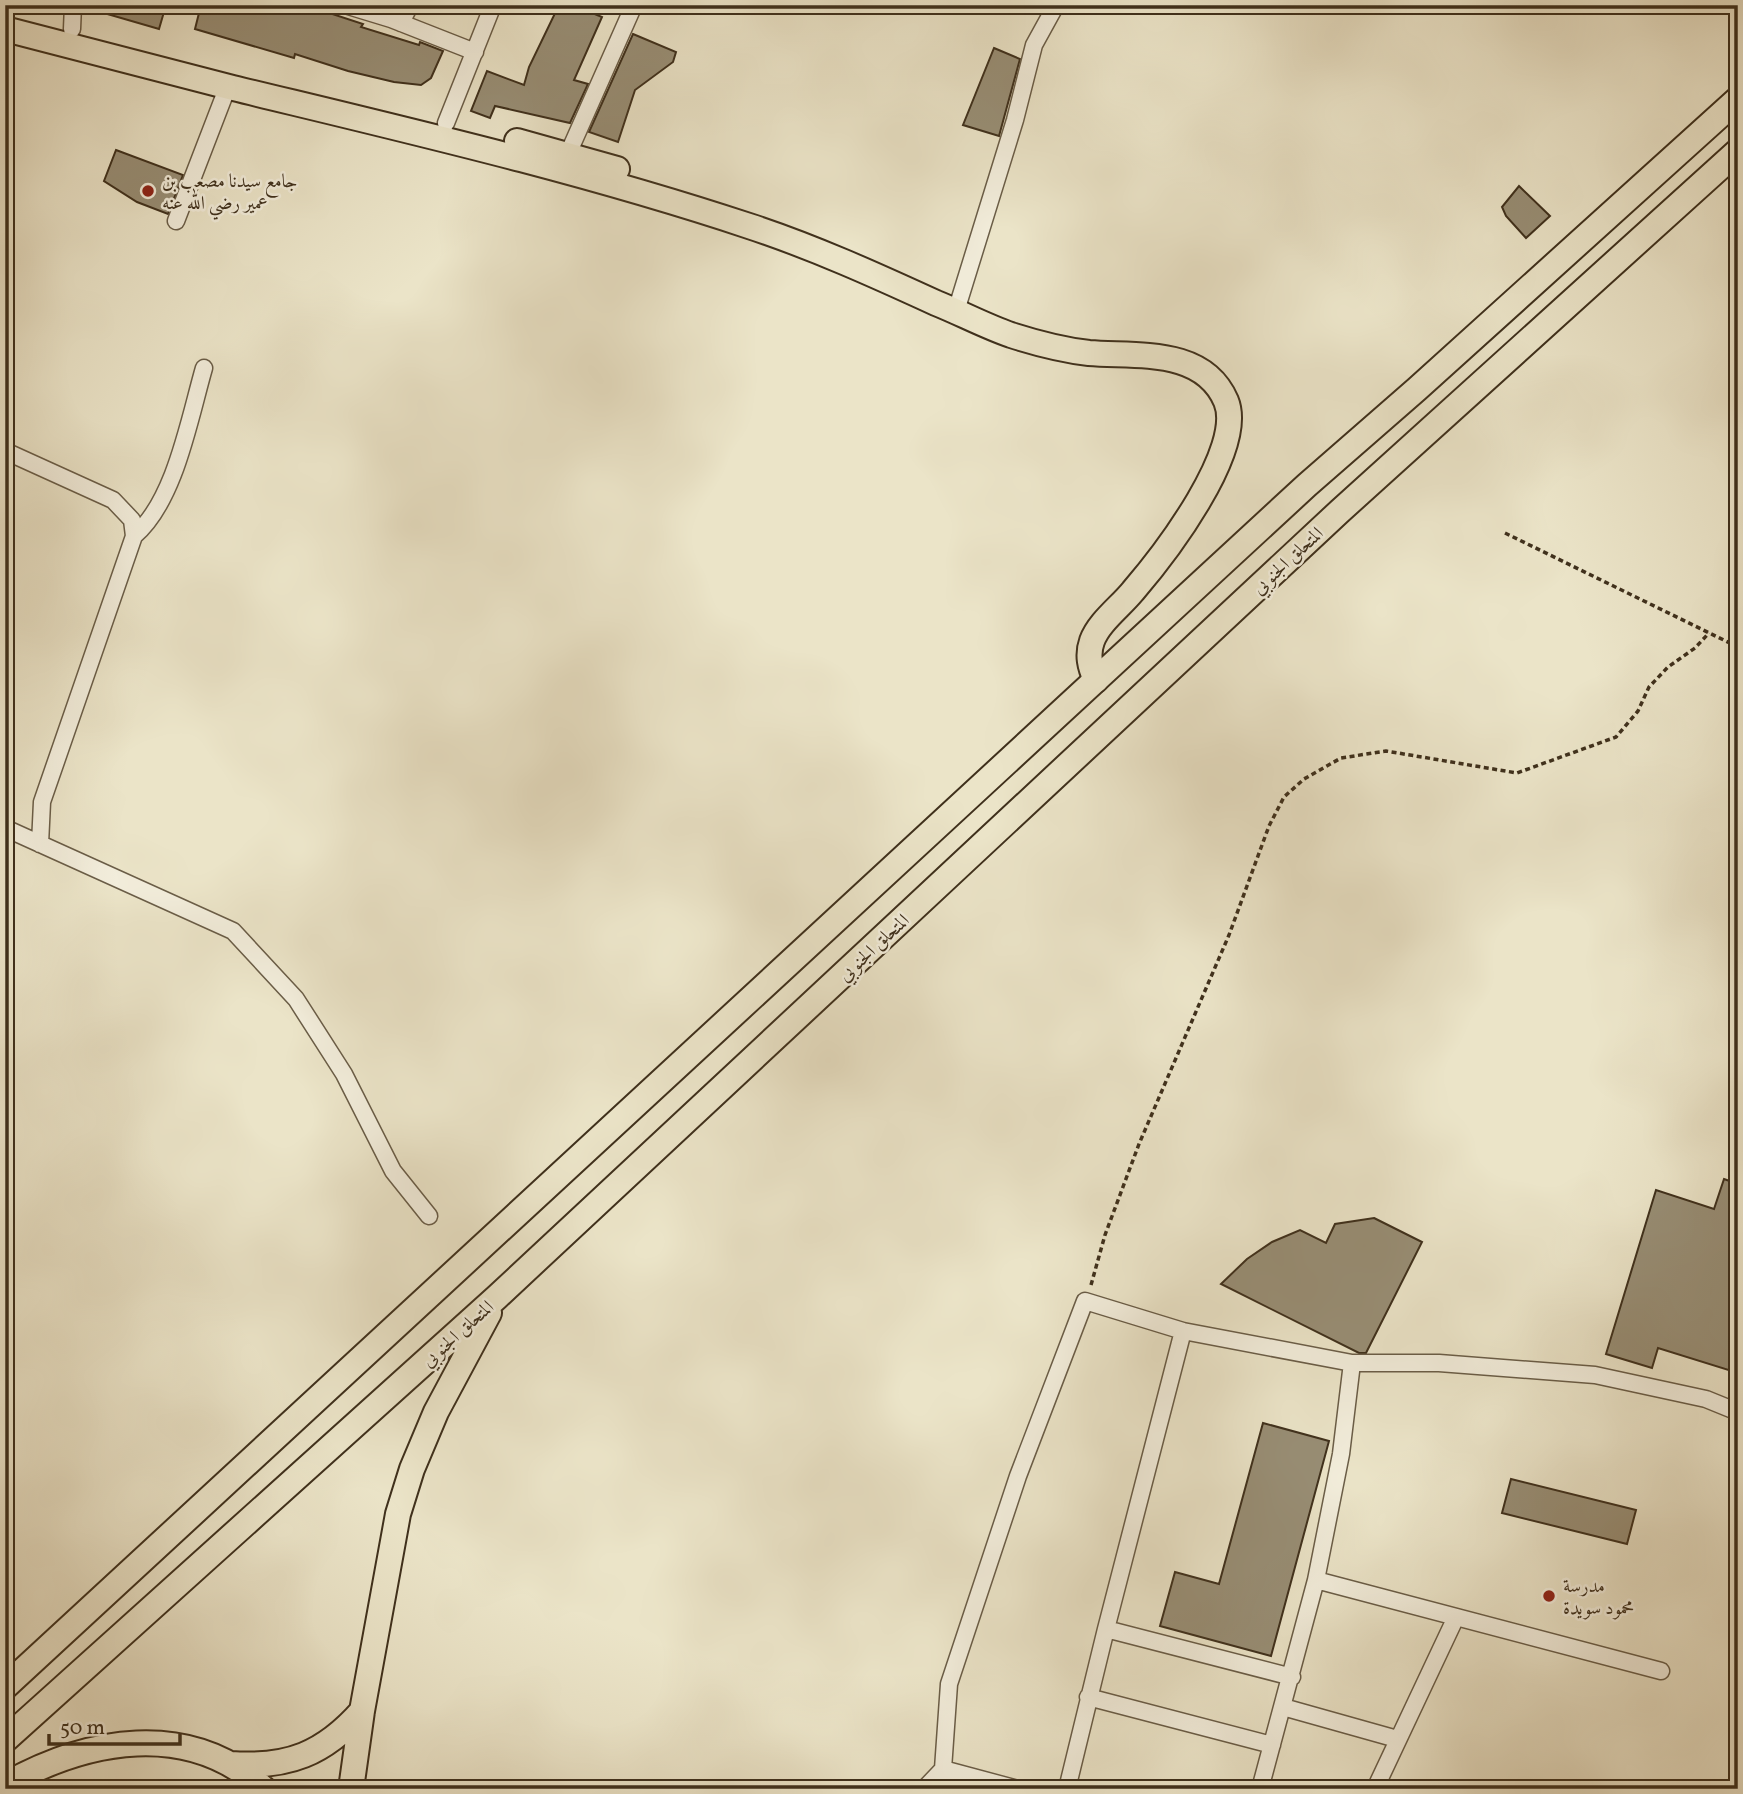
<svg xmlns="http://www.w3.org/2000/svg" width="1743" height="1794" viewBox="0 0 1743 1794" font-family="Vollkorn,Amiri,serif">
<rect width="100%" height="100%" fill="#ebe4c8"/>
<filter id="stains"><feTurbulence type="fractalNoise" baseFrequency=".00286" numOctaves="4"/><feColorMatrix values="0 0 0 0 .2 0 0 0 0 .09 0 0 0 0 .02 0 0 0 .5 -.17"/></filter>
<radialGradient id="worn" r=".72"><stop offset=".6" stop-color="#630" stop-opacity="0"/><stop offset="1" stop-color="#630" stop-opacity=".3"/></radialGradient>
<!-- building -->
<path fill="#988e75" stroke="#3f301c" stroke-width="2" d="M90 5H166L159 29 90 9Z
M201 5H305L363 24 361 27 419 45 420 42 443 51 431 78 421 85 394 82 348 71 295 54 294 58 195 29Z
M559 5H573L602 17 574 80 588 84 570 123 495 106 490 118 471 111 487 71 524 85 529 67Z
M633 34 676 52 673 62 635 90 618 142 589 132Z
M994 48 1020 59 999 136 963 125Z
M116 150 183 175 168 214 137 202 104 181Z
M1519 186 1550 216 1526 238 1506 216 1502 207Z
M1724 1179 1738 1184V1373L1658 1348 1652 1368 1606 1354 1656 1190 1714 1209Z
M1374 1218 1422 1242 1366 1353H1359L1221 1284 1247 1259 1272 1242 1300 1230 1326 1243 1335 1224Z
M1263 1423 1329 1441 1271 1656 1160 1626 1175 1572 1219 1584Z
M1511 1479 1636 1510 1627 1544 1502 1513Z"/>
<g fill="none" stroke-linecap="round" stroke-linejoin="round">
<!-- minor casing -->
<g stroke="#6a5d47" stroke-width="19">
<path id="minor" d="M345 5 391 19 475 52
M401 23 410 5
M72 29 73 5
M446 123 493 5
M568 154 634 5
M176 221 228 86
M956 311 1015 120 1034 45 1056 5
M5 451 113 500 132 520 134 536 42 802 40 844
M134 536C175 501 189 420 204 368
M5 828 233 931 296 999 344 1074 393 1171 429 1216
M1316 1580 1661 1671
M1106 1629 1292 1677
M1088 1697 1272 1745
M1283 1707 1397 1739
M924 1789 943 1769 1018 1789
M947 1789 943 1769 949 1684 1018 1476 1085 1301 1183 1331 1352 1363H1439L1595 1375 1706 1399 1738 1412
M1067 1789 1106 1629 1183 1331
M1260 1789 1316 1580 1341 1454 1352 1363
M1375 1789 1456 1617"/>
</g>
<!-- primary casing -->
<g stroke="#3f301c" stroke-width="28">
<path id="primary" d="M5 29C81 49 157 69 233 88 406 130 580 170 749 226 813 247 875 275 936 303 961 313 985 326 1011 335 1036 343 1063 350 1089 353 1136 357 1203 347 1226 401 1246 449 1164 555 1133 591 1120 607 1099 622 1092 641 1087 655 1090 667 1096 680
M517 141 617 169"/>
</g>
<!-- trunk casing -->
<g stroke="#3f301c" stroke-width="28">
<path id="trunk" d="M5 1687 1307 485 1417 389 1738 99
M5 1740 497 1297 1340 511 1738 151
M231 1764C288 1768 324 1754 362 1711
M5 1785C87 1739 188 1719 264 1789
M351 1789 362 1711 398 1514 412 1469 436 1412 489 1313"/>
</g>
<!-- path -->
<path stroke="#3f301c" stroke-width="3.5" stroke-dasharray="5 3.5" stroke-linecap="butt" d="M1505 533 1738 647
M1091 1285 1105 1235 1139 1144 1229 935 1269 826 1284 797 1304 779 1341 758 1386 751 1517 773 1616 737 1638 711 1649 687 1668 667 1695 648 1709 633"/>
<!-- minor -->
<use href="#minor" stroke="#f2eddb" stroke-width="16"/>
<!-- primary -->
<use href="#primary" stroke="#ebe4c8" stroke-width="24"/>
<!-- trunk -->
<use href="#trunk" stroke="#ebe4c8" stroke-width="24"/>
</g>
<!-- markers -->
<g fill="#8f2418" stroke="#f2eddb" stroke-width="2.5">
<circle cx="148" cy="191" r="7"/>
<circle cx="1549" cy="1596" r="7"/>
</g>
<g text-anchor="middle" stroke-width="5" stroke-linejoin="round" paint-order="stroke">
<!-- poi labels -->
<g font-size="19" fill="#3f301c" stroke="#f2eddb" text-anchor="start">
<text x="162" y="187">جامع سيدنا مصعب بن<tspan x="162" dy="22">عمير رضي الله عنه</tspan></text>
<text x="1563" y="1592">مدرسة<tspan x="1563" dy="22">محمود سويدة</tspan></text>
</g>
<!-- street labels -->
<g font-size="19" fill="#3f301c" stroke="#f2eddb">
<text transform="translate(1287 560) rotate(-43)" y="7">المتحلق الجنوبي</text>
<text transform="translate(873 947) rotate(-43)" y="7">المتحلق الجنوبي</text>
<text transform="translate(457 1333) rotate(-42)" y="7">المتحلق الجنوبي</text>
</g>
</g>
<!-- margin -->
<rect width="1743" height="1794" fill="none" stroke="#ebe4c8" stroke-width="28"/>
<rect x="7" y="7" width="1729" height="1780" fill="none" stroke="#3f301c" stroke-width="3.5"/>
<rect x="14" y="14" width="1715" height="1766" fill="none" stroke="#3f301c" stroke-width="2"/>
<!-- scale -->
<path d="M49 1734v10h131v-10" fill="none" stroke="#3f301c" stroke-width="3.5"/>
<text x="60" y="1734" font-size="21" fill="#3f301c" stroke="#f2eddb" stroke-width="5" paint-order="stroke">50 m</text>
<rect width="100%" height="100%" filter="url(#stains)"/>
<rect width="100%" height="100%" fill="url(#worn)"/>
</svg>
